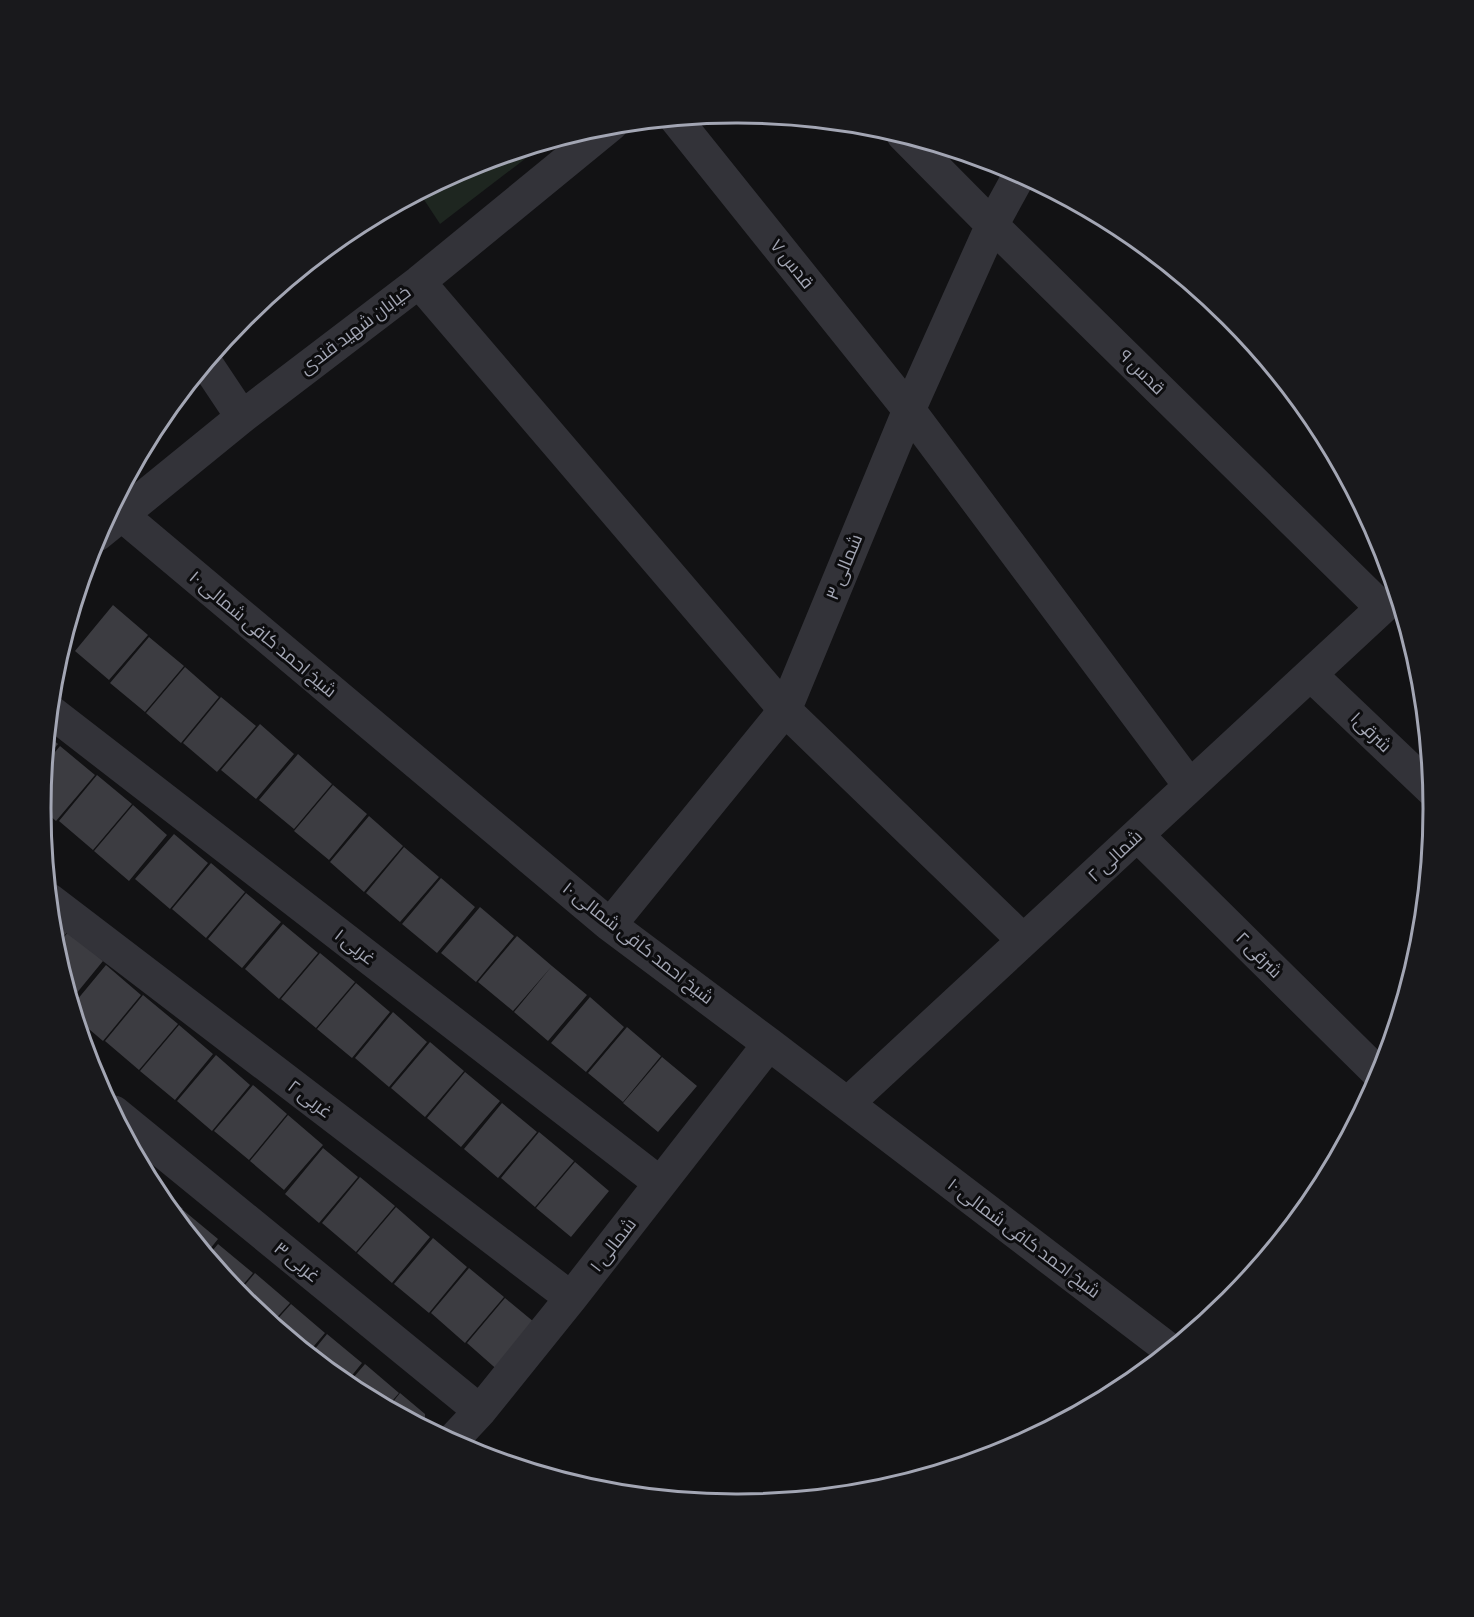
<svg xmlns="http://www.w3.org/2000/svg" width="1474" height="1617" viewBox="0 0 1474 1617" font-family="Barlow,Cairo,sans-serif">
<rect width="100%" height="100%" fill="#121214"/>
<!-- green -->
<path fill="#1e2620" d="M547 142 440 224 419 192 471 165Z"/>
<!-- building -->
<path fill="#3c3c41" d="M113 605 148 635 109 680 75 651Z
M149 637 184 666 145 712 110 683Z
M185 667 219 697 181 743 146 713Z
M221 697 256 726 217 772 183 743Z
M260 724 294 754 256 799 221 770Z
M48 736 58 744 45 759Z
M60 746 95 775 56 821 41 808 45 764Z
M298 754 332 784 294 829 259 800Z
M97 775 132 804 93 850 59 821Z
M333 785 367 814 329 860 294 831Z
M133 805 167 835 129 881 94 851Z
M369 816 403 846 364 892 330 862Z
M174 834 208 863 170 909 135 879Z
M404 847 439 877 400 922 366 893Z
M211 863 245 892 206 938 172 909Z
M441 878 475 907 437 953 402 924Z
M246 893 281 922 242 968 208 939Z
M480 907 514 936 476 982 441 953Z
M51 917 68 931 55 947 54 944Z
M283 924 318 953 279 999 245 969Z
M69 931 103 961 71 1000 55 948Z
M517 936 552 966 513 1011 478 982Z
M320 953 355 982 316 1028 281 999Z
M106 965 141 995 103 1041 76 1018 72 1006Z
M552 966 587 995 548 1041 514 1012Z
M356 983 390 1012 352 1058 317 1029Z
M143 995 178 1024 139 1070 105 1041Z
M590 997 624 1027 586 1072 551 1043Z
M393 1012 427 1042 389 1087 355 1058Z
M179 1025 213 1054 175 1100 140 1071Z
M627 1027 661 1056 623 1102 588 1073Z
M430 1042 464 1071 425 1117 391 1088Z
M216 1055 250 1085 212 1131 177 1101Z
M662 1057 697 1086 658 1132 623 1103Z
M465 1072 500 1101 461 1147 427 1118Z
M253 1085 287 1114 249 1160 214 1131Z
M502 1103 537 1132 498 1178 464 1149Z
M288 1115 323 1145 284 1190 250 1161Z
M539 1132 574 1161 535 1207 501 1178Z
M323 1148 358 1177 319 1223 285 1194Z
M575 1162 609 1191 571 1237 536 1208Z
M360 1177 395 1206 356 1252 322 1223Z
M151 1182 183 1209 176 1217 158 1195Z
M396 1207 430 1237 392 1283 357 1253Z
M183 1210 218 1239 206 1254 176 1218Z
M433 1238 467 1267 429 1313 394 1284Z
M218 1244 253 1273 237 1292 208 1256Z
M469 1268 504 1297 465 1343 431 1313Z
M255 1273 290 1303 272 1323 238 1293Z
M505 1298 540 1327 501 1373 467 1343Z
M291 1304 325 1333 308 1353 273 1324Z
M327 1334 362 1363 345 1384 310 1355Z
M365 1364 399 1393 387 1407 347 1385Z
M400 1393 425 1414V1428L388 1408Z"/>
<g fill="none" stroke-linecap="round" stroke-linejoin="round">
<!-- minor -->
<path stroke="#333339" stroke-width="33" d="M675 118 909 410 1190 786
M419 282 785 710 1023 940
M206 363 242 417
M123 516 610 925 769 1044 1170 1350
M97 535 242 417 419 282 612 124
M1311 675 1432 790
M50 711 660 1183
M1137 835 1380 1075
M50 900 571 1298
M610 925 785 710 909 410 992 225 1020 174
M848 1103 1382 608 992 225 903 135
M114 1112 480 1411
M451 1442 480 1411 571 1298 769 1044"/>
</g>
<g text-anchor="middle" stroke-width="6" stroke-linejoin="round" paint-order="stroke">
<!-- street labels -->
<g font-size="18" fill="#a3a6b4" stroke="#0d0d0f">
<text transform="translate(792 264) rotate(51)" y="6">قدس ۷</text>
<text transform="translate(355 330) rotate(-37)" y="6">خیابان شهید قندی</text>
<text transform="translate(1142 372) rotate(44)" y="6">قدس ۹</text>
<text transform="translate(844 567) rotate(-68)" y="6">شمالی ۳</text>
<text transform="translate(263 634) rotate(40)" y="6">شیخ احمد کافی شمالی ۱۰</text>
<text transform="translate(1371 732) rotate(44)" y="6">شرقی۱</text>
<text transform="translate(1115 856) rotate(-43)" y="6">شمالی ۲</text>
<text transform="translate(638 943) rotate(38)" y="6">شیخ احمد کافی شمالی ۱۰</text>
<text transform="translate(355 947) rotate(38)" y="6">۱ غربی</text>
<text transform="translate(1259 955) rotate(45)" y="6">شرقی ۲</text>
<text transform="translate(310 1099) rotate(37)" y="6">۲ غربی</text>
<text transform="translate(1024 1238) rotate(37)" y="6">شیخ احمد کافی شمالی ۱۰</text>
<text transform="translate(613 1245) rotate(-52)" y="6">۱ شمالی</text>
<text transform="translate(297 1262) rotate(39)" y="6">غربی ۳</text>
</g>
</g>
<!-- crop -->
<path d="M0 0H1474V1617H0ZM736 123H738A685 685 0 0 1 1423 808V809A685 685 0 0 1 738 1494H736A685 685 0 0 1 51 809V808A685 685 0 0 1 736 123Z" fill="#19191c" fill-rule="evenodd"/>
<path fill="none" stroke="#a3a6b4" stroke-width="3" d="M736 123H738A685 685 0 0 1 1423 808V809A685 685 0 0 1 738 1494H736A685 685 0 0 1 51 809V808A685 685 0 0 1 736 123Z"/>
</svg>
